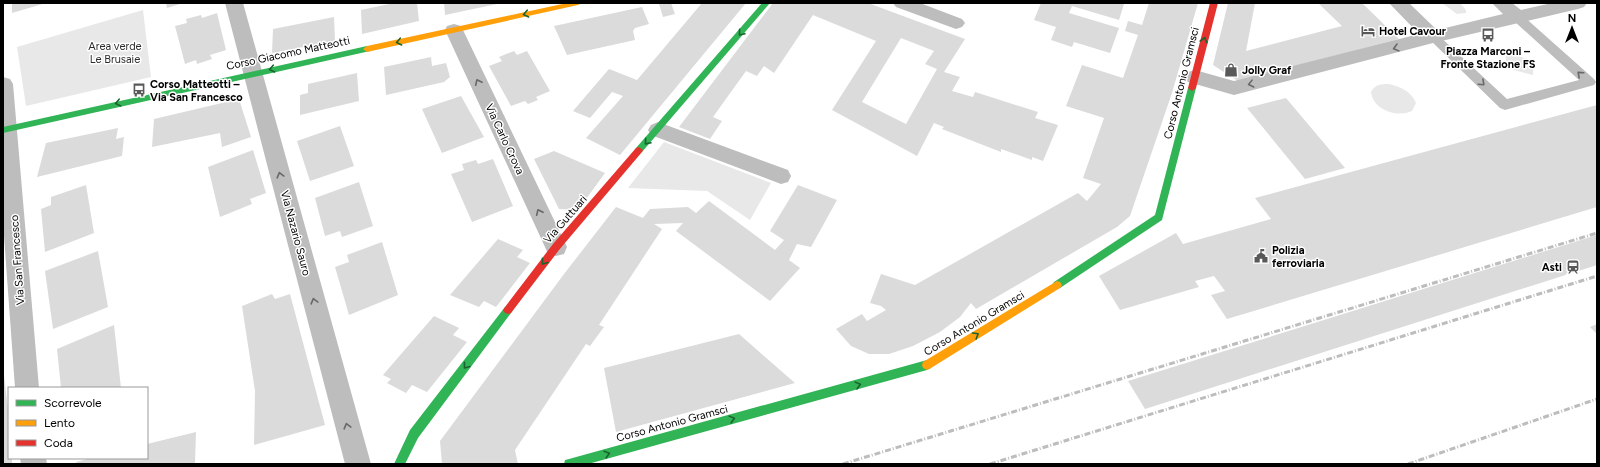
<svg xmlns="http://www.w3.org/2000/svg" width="1600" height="467" viewBox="0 0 1600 467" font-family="Figtree,sans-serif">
<rect width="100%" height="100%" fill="#fff"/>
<!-- green -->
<path fill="#e8e8e8" d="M1442 3H1460L1466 10V13L1457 14Z
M143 10 151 77 26 106 17 47Z
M1506 53 1533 60V75L1506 68Z
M1389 84C1401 87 1411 91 1416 103L1412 111C1397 118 1373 110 1371 92 1375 84 1381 84 1389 84Z
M664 142 771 183 750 220 707 191 628 188Z"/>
<!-- building -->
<path fill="#dbdbdb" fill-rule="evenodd" d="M12 3H46L12 13Z
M166 3H183L167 8Z
M394 3H417L419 21 362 34 361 10Z
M444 3H497V4L445 15Z
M671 3 675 14 663 17 659 4Z
M702 3H746L620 155 586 138 623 96 612 92 590 118 573 111 609 69 637 80Z
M773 3H868L965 39 944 72 960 77 952 91 973 97 975 92 1038 112 1035 118 1058 125 1043 161 1032 157V160L1001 149V152L942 129 944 127 934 123 917 156 832 110 876 41 813 15 774 73 764 66 757 76 746 71 713 117 722 121 710 139 679 127ZM901 38 934 51 925 64 937 69 906 124 862 102Z
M1041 3 1124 4 1119 20 1072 6 1069 13 1119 28 1110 53 1074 42 1072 47 1051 40 1056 27 1034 20Z
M1149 3H1198L1172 93 1130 216 1117 227 976 309 971 303 960 317 940 332 913 346 889 354H869L851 346 836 329 862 314 867 321 886 310 881 306 870 303 881 274 915 285 1078 193 1087 201 1101 184 1083 178 1104 118 1066 106 1082 65 1123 78 1138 35 1125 31 1128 21 1142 25Z
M1228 3H1255L1246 51 1342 26 1318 3H1362L1399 39 1238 81 1213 65Z
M642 7 649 24 635 28 633 31 635 40 567 55 554 26Z
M217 13 226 50 210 55 212 59 197 64 196 60 185 64 175 26 187 23 186 19 201 15 202 18Z
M334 17 335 41 272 53 273 29Z
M514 51 517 55 527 51 550 91 536 97 538 100 528 104 525 101 511 106 489 66 502 61 499 57Z
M431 57 432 66 446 63 450 77 444 82 386 95 384 67Z
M357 73 359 101 300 115V95L308 93V84Z
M461 96 484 137 442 153 422 109Z
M1286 98 1345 168 1305 179 1247 108Z
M239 99 251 137 222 147 220 133 152 147 154 119Z
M1597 105V207L1227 319 1211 295 1225 291 1214 276 1195 281 1199 287 1120 310 1099 276 1176 233 1183 244 1271 219 1255 198Z
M340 126 354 166 310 181 297 141Z
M118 128 116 139 124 137 122 156 37 177 46 143Z
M253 150 266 193 250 199 252 204 220 217 208 167Z
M554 151 605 173 578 210 559 209 534 159Z
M493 159 513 206 472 222 451 174 464 170 462 164 476 160 478 164Z
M359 182 373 226 342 237 340 231 325 236 315 198Z
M86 185 94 233 45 252 41 209 51 205V197Z
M798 185 837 200 811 247 797 244 789 260 800 268 770 301 676 231 683 223 654 224 662 229 599 325 604 327 590 346 586 344 515 450 518 464H442L440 441 564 274 616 207 643 218 650 209 688 207 696 213 709 201 775 250 784 240 770 231Z
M1597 235V265L1145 409 1128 381Z
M498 239 523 250 517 257 530 263 496 307 484 301 479 307 450 295Z
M382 242 398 295 349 315 335 267 349 262 347 255Z
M98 251 108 307 53 329 45 271Z
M272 294 275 299 290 294 325 425 254 445 255 391 242 306Z
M434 316 459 328 453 335 467 342 427 392 412 385 406 393 387 383 391 379 383 375Z
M1597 324V334L1590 327Z
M114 325 121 388H61L57 349Z
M739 334 795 383 616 432 604 368Z
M3 367 9 417V458H12V464H3Z
M196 432 195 464H76V462L91 458H147V444Z"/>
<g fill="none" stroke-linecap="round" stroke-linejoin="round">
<!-- lane -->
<path fill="#bdbdbd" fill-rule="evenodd" d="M1518 14 1522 15 1594 79 1596 82 1594 85 1505 110 1500 108 1427 37 1429 34H1437L1507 99 1579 80 1514 21 1512 18 1514 15Z"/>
<!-- street -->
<path fill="#bdbdbd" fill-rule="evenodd" d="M225 3H243L371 464H345Z
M893 3H920L962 19 965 23 962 27 956 29 896 7Z
M1389 3H1409L1437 30 1503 14 1492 3H1512L1521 10 1552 3H1587L1584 7 1578 9 1433 43 1234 95 1188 82 1185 77 1188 72 1195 70 1234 81 1419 34Z
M454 24 461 26 463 30 567 247 564 254 556 256 548 254 545 247 445 30 447 26Z
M3 77 10 79 13 84 39 388H15L3 222Z
M658 122 788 170 791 176 788 182 781 184 651 135 648 130 651 125Z
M20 458H46L47 464H21Z"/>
<!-- fast -->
<path fill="#30b455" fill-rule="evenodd" d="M762 3H770L642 152H636L635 150 636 148Z
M367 46 371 49 370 51 3 133V127Z
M1192 85 1196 88 1162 220 1060 288 1057 289 1054 288 1052 285 1054 282 1155 215 1188 88Z
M508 306 511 307 513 310 511 313 418 438 405 464H394L410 430 505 307Z
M927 360 931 362 932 365 931 368 927 370 588 464H564L565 460 569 459Z"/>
<!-- slow -->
<path fill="#ff9f0a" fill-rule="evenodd" d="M567 3H582L578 5 367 52 363 49 367 46Z
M1057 281 1060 282 1062 285 1060 288 931 368 927 370 923 368 922 365 923 362Z"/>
<!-- jam -->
<path fill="#e5322d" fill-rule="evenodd" d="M1210 3H1218L1196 88 1192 91 1188 88Z
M639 147 643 150 642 152 559 250 511 313 508 314 505 313 503 310 505 307 553 244 636 148Z"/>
<!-- rail -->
<path stroke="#bdbdbd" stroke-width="3" stroke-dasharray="6 2 1 2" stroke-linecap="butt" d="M843 464 1597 233
M990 464 1597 276
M1408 464 1597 399"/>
</g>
<!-- one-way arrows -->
<defs><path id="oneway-chevron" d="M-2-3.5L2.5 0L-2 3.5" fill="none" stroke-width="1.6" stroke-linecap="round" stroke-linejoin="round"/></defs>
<g stroke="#1a632f">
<use href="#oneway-chevron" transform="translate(526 14) rotate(168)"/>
<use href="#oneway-chevron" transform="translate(741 33) rotate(130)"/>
<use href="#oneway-chevron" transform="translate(1204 40) rotate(-76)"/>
<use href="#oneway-chevron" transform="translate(399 42) rotate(168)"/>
<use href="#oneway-chevron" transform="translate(272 69) rotate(168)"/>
<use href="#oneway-chevron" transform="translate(118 103) rotate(167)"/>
<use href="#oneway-chevron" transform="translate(647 142) rotate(131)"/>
<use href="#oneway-chevron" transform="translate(544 262) rotate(127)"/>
<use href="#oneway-chevron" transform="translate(976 335) rotate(-31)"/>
<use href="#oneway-chevron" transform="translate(466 366) rotate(127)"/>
<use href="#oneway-chevron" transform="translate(858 385) rotate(-15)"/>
<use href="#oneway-chevron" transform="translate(732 419) rotate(-15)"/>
<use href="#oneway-chevron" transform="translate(607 454) rotate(-16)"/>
</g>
<g stroke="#686868">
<use href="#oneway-chevron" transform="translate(1396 48) rotate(165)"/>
<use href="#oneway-chevron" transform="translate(1580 74) rotate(-138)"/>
<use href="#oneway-chevron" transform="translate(478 82) rotate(-115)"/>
<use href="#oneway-chevron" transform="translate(1482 83) rotate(43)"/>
<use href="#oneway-chevron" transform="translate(1251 84) rotate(166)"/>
<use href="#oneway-chevron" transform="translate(280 175) rotate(-105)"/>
<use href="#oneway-chevron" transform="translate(539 212) rotate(-115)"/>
<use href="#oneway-chevron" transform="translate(314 301) rotate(-105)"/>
<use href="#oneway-chevron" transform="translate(347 426) rotate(-105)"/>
</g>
<!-- icons -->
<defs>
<g id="hotel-bare" transform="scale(1.08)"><path d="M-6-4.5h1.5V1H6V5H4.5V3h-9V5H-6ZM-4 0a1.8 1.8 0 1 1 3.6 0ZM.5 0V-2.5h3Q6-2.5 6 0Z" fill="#595959" stroke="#fff" stroke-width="2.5" paint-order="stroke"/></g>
<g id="bus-bare" transform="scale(1.08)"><path d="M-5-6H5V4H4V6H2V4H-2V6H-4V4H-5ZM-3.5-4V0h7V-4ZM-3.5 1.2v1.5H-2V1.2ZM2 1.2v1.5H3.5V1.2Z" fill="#595959" stroke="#fff" stroke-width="2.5" paint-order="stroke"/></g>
<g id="shop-bare" transform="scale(1.08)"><path d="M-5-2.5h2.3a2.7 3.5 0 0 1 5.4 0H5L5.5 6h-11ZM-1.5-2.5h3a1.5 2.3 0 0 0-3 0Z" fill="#595959" stroke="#fff" stroke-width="2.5" paint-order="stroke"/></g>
<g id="civic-bare" transform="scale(1.08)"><path d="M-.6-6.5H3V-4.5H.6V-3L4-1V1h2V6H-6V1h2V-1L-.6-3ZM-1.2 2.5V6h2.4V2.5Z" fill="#595959" stroke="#fff" stroke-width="2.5" paint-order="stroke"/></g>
<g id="station-bare" transform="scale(1.08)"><path d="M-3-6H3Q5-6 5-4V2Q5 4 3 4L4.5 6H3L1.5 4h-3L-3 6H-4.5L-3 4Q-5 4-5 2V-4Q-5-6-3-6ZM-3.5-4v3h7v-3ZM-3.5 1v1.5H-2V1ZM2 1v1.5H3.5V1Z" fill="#595959" stroke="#fff" stroke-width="2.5" paint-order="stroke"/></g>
</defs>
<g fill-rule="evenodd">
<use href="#hotel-bare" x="1368" y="31"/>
<use href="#bus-bare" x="1488" y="35"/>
<use href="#shop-bare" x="1231" y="70"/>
<use href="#bus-bare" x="139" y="90"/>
<use href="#civic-bare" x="1261" y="256"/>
<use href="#station-bare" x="1573" y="267"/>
</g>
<g text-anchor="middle" stroke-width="3" stroke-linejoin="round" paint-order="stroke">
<!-- poi labels -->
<g font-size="11" font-weight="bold" fill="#000" stroke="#fff" text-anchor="start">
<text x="1379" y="35">Hotel Cavour</text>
<text x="1488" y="55" text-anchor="middle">Piazza Marconi –<tspan x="1488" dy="13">Fronte Stazione FS</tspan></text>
<text x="1242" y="74">Jolly Graf</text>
<text x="150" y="88">Corso Matteotti –<tspan x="150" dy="13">Via San Francesco</tspan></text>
<text x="1272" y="254">Polizia<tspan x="1272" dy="13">ferroviaria</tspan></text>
<text x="1562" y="271" text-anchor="end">Asti</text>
</g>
<!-- park labels -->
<g font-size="11" fill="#2c2c2c" stroke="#fff">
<text x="115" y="50">Area verde<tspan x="115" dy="13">Le Brusaie</tspan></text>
</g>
<!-- street labels -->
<g font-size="11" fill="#000" stroke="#fff">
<text transform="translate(288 53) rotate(-12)" y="4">Corso Giacomo Matteotti</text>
<text transform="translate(1181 83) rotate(-76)" y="4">Corso Antonio Gramsci</text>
<text transform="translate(505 139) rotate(65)" y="4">Via Carlo Crova</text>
<text transform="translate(565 219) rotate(-49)" y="4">Via Guttuari</text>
<text transform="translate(296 233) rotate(75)" y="4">Via Nazario Sauro</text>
<text transform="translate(17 260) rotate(-94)" y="4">Via San Francesco</text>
<text transform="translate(974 323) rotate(-31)" y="4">Corso Antonio Gramsci</text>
<text transform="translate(672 423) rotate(-15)" y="4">Corso Antonio Gramsci</text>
</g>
</g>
<!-- border -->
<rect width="1600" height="467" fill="none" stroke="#000000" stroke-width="8"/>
<!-- legend -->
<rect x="8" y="387" width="140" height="72" fill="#ffffff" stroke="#999999"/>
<rect x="16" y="400" width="20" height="6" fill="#30b455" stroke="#999999"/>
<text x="44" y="407" font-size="12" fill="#000000">Scorrevole</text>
<rect x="16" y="420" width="20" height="6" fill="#ff9f0a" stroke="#999999"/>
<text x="44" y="427" font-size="12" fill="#000000">Lento</text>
<rect x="16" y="440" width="20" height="6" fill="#e5322d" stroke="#999999"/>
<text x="44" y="447" font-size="12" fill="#000000">Coda</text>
<!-- north arrow -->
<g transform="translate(1572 28)" stroke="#ffffff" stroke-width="3" paint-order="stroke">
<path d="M0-3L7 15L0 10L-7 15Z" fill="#000000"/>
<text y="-6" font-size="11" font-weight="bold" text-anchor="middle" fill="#000000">N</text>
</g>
</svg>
